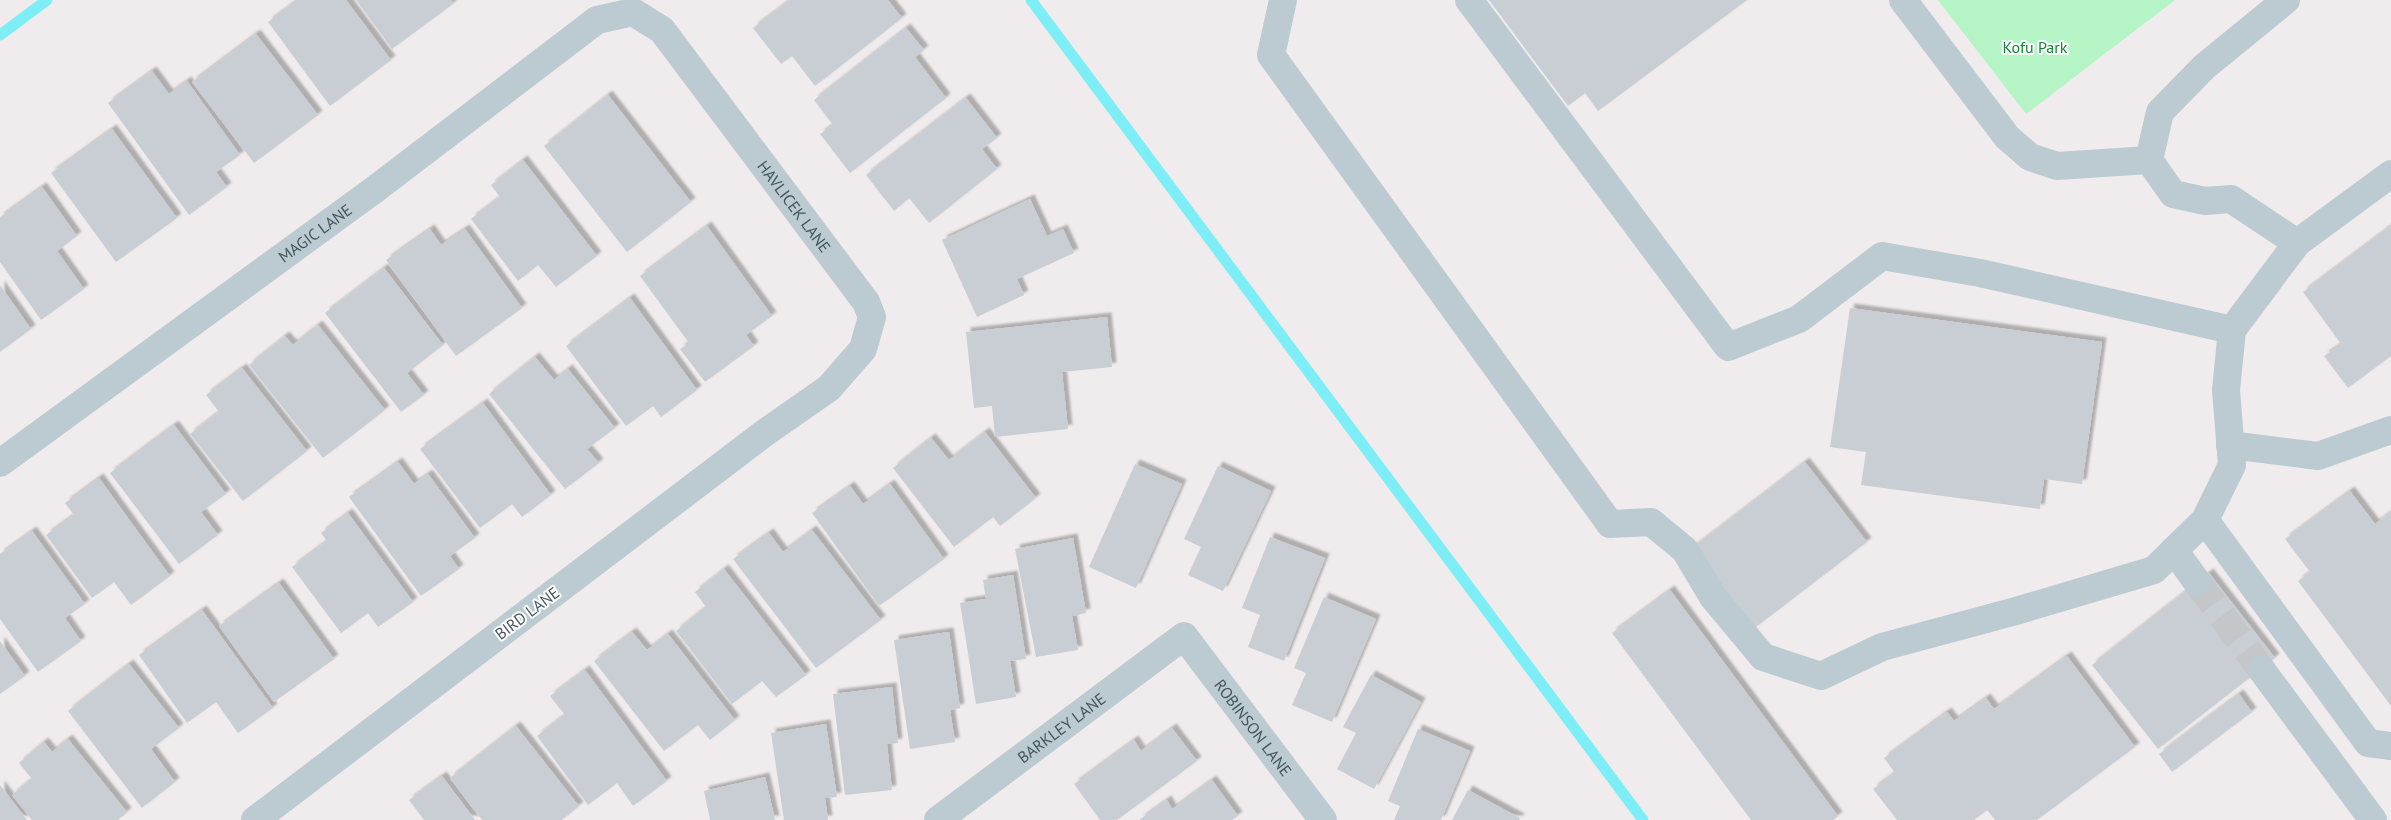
<svg xmlns="http://www.w3.org/2000/svg" width="2391" height="820" viewBox="0 0 2391 820" font-family="'PT Sans',sans-serif">
<defs>
<filter id="shadow"><feDropShadow dx="4.5" dy="-4.5" stdDeviation="1" flood-color="#0004"/></filter>
</defs>
<rect width="100%" height="100%" fill="#f0eced"/>
<!-- green -->
<path fill="#b5f4c4" d="M1938 0H2175L2026 114Z"/>
<g fill="none" stroke-linecap="round" stroke-linejoin="round">
<!-- stream -->
<path stroke="#7deef6" stroke-width="11" d="M1031 0 1643 820
M0 35 47 0"/>
</g>
<!-- building -->
<path fill="#c8ced3" filter="url(#shadow)" d="M298 0H346L391 60 330 106 268 22Z
M356 0H451L453 4 392 49Z
M790 0H888L902 18 815 86 792 56 781 64 753 28Z
M1489 0H1747L1598 111 1585 93 1568 106Z
M906 28 924 50 915 57 946 98 850 173 820 134 833 125 814 100Z
M256 34 318 115 254 163 192 82Z
M152 71 169 94 187 81 240 155 216 172 227 187 189 215 108 103Z
M608 95 691 202 627 252 544 146Z
M966 98 997 138 982 149 997 169 929 223 909 198 894 211 866 175Z
M112 129 177 218 116 262 51 173Z
M523 160 597 256 556 287 538 265 518 281 471 219 500 197 491 185Z
M42 187 77 236 57 251 84 289 41 320 0 262V217Z
M1030 199 1047 236 1063 229 1074 253 1017 279 1024 295 977 317 942 240Z
M707 226 772 316 746 335 754 346 705 382 680 349 689 343 640 276Z
M2391 226V356L2348 388 2324 356 2341 344 2303 292Z
M430 229 441 245 465 229 522 308 456 356 386 260Z
M384 268 443 345 407 373 424 395 401 412 325 313Z
M0 285 31 329 0 352Z
M630 298 697 390 661 417 653 406 626 426 566 346Z
M1850 308 2102 342 2082 484 2044 479 2040 509 1861 485 1866 452 1830 447Z
M1107 317 1112 367 1062 372 1068 429 995 437 992 406 974 408 966 332Z
M318 325 385 410 323 458 249 365 285 336 293 345Z
M535 357 554 380 568 369 615 428 587 449 599 463 565 489 489 394Z
M242 368 307 451 243 501 190 434 219 412 206 395Z
M483 403 551 495 522 517 512 504 480 528 420 449Z
M174 425 226 494 201 512 218 535 179 564 110 473Z
M985 432 1036 498 1000 526 993 517 954 547 893 468 931 438 949 460Z
M398 462 414 484 428 474 475 538 450 556 459 569 421 596 349 497Z
M1805 462 1867 542 1752 630 1690 550Z
M1135 464 1182 484 1136 588 1089 567Z
M1218 466 1271 491 1223 591 1188 575 1201 547 1184 539Z
M99 478 170 576 131 605 114 582 92 598 46 535 74 515 65 503Z
M890 484 944 559 879 606 812 513 850 486 863 504Z
M2350 491 2375 524 2391 512V706L2298 581 2310 572 2285 539Z
M348 513 413 602 378 627 368 613 341 633 292 567 327 541 321 533Z
M812 530 881 620 816 668 733 559 769 533 783 552Z
M32 531 85 604 65 618 81 641 38 672 0 619V554Z
M1270 537 1325 558 1284 661 1248 647 1260 615 1242 608Z
M1073 538 1086 613 1072 616 1078 650 1036 657 1015 549Z
M724 569 806 675 776 697 762 681 732 704 676 631 706 607 695 592Z
M2209 573 2275 658 2158 749 2092 665Z
M1013 575 1026 659 1010 661 1016 697 976 704 960 603 986 599 983 580Z
M279 583 334 659 274 702 219 626Z
M1670 590 1838 816 1833 820H1751L1612 633Z
M1324 597 1376 619 1332 722 1292 705 1306 673 1294 668Z
M202 610 273 708 238 733 216 702 187 723 139 655Z
M632 632 647 650 668 634 735 720 710 740 698 725 664 751 594 661Z
M949 632 960 708 950 710 955 742 910 749 894 640Z
M0 641 25 676 0 694Z
M2067 656 2135 747 2037 820H1995L1987 810 1974 820H1897L1873 789 1895 773 1884 758 1947 712 1954 721 1986 698 1994 709Z
M129 664 179 728 151 749 175 782 142 808 68 711Z
M585 670 667 781 633 806 617 783 588 805 537 736 565 715 550 696Z
M1371 675 1421 702 1374 789 1337 769 1356 733 1343 727Z
M892 687 898 743 887 744 892 790 845 795 833 694Z
M2239 694 2252 712 2172 772 2159 754Z
M826 724 837 797 825 798 828 820H784L771 733Z
M516 726 579 806 562 820H482L450 778Z
M1172 728 1197 761 1117 820H1100L1074 784 1134 740 1141 751Z
M1418 729 1470 751 1441 820H1394L1400 806 1388 801Z
M68 739 127 812 118 820H32L12 795 32 779 19 763 44 742 52 752Z
M442 776 475 820H424L409 800Z
M765 777 775 820H710L704 791Z
M1212 780 1238 816 1232 820H1139L1167 800 1172 809Z
M0 785 27 820H0Z
M1468 790 1520 818 1519 820H1452Z"/>
<g fill="none" stroke-linecap="round" stroke-linejoin="round">
<!-- minor-tunnel -->
<path stroke="#c5c6c9" stroke-width="28" stroke-dasharray="28 14" stroke-linecap="butt" d="M2197 582 2261 669"/>
<!-- minor -->
<g stroke="#bbcbd1" stroke-width="28">
<path d="M1283 0 1271 55 1610 524 1651 522 1685 550 1713 597 1763 657 1821 676 1882 647 2016 611 2154 570 2205 520 2232 465 2226 390 2232 330 2297 243 2391 174"/>
<path d="M1469 0 1728 347 1799 319 1882 256 1980 273 2232 330"/>
<path d="M1903 0 2007 137 2030 157 2057 166 2149 160"/>
<path d="M2286 0 2204 67 2160 112 2149 160 2173 194 2205 201 2231 199 2297 243"/>
<path d="M2230 445 2318 456 2391 430"/>
<path id="s1" d="M0 463 374 190 597 20 633 12 662 30 866 302 872 317 863 349 829 388 766 432 255 820"/>
<path d="M2205 520 2368 743 2391 746"/>
<path d="M2174 550 2197 582"/>
<path d="M2261 669 2373 820"/>
<path id="s2" d="M938 820 1184 636 1323 820"/>
</g>
</g>
<g text-anchor="middle" stroke-width="4" stroke-linejoin="round" paint-order="stroke">
<!-- park labels -->
<g font-size="16" fill="#0c8637" stroke="#fff">
<text x="2035" y="53">Kofu Park</text>
</g>
<!-- street labels -->
<g font-size="16" fill="#43545c" stroke="#fff">
<text dy="6" stroke="none"><textPath href="#s1" startOffset="1035">HAVLICEK LANE</textPath></text>
<text dy="6" stroke="none"><textPath href="#s1" startOffset="390">MAGIC LANE</textPath></text>
<text transform="translate(527 613) rotate(-37)" y="6">BIRD LANE</text>
<text dy="6" stroke="none"><textPath href="#s2" startOffset="154">BARKLEY LANE</textPath></text>
<text dy="6" stroke="none"><textPath href="#s2" startOffset="422">ROBINSON LANE</textPath></text>
</g>
</g>
</svg>
